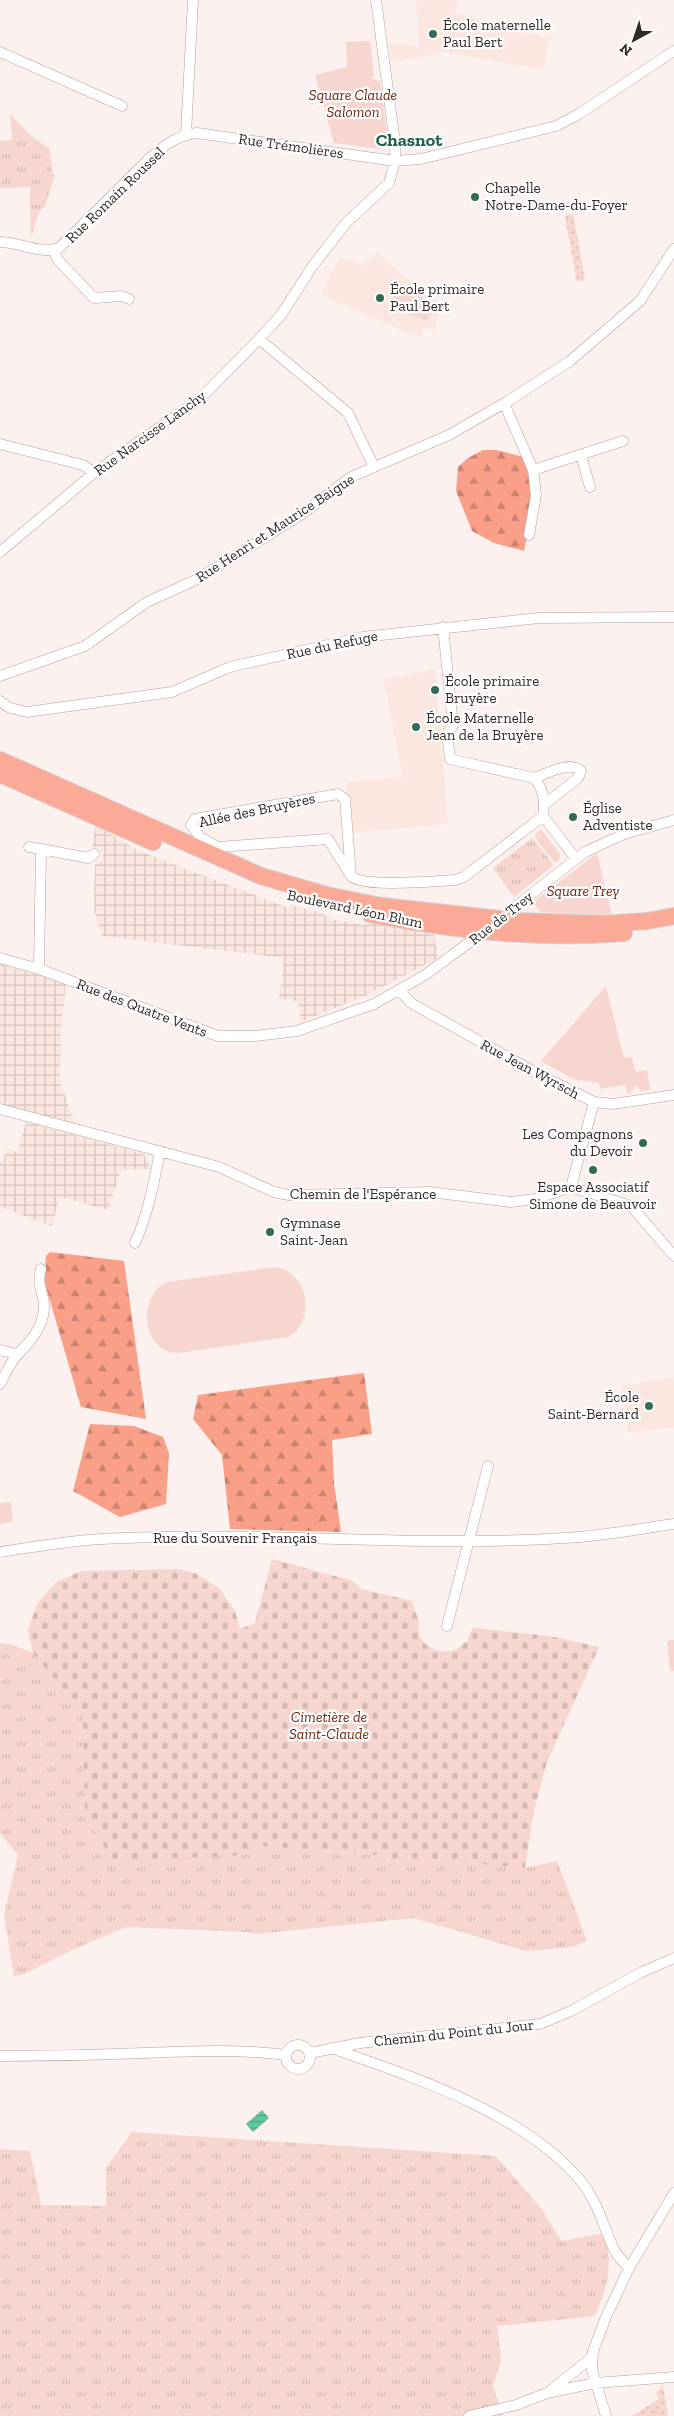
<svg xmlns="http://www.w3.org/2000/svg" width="674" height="2416" viewBox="0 0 674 2416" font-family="'Zilla Slab',serif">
<defs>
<pattern id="industrial-grid" width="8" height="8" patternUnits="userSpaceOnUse" patternTransform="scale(1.25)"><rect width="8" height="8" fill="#fbe6e0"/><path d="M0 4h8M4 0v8" fill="none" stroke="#d8c5c0"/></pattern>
<pattern id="grass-tufts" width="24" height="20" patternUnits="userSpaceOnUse" patternTransform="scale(1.25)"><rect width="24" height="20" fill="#f6d6ce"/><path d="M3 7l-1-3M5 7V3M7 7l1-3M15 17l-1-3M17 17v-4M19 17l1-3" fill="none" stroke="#d3b8b1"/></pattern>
<pattern id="forest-firs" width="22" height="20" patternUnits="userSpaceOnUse" patternTransform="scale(1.25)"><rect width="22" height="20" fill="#faa089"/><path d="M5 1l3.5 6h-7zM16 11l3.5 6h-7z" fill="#cb8270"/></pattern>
<pattern id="cemetery-stones" width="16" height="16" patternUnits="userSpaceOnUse" patternTransform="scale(1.25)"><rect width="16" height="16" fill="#f6d6ce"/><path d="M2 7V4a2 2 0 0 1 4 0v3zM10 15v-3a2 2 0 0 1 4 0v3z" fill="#d3b8b1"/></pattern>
<pattern id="garden-dots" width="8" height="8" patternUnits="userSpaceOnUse" patternTransform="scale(1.25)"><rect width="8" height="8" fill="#f6d6ce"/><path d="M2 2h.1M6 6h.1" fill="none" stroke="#d3b8b1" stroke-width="1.8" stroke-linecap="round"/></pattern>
<pattern id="water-rules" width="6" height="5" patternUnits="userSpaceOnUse" patternTransform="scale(1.25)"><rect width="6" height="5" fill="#61c69e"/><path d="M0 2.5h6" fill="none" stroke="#51a181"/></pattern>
</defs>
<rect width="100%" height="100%" fill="#fcf1ee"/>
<!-- built -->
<path fill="#fbe6e0" d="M416 0H459L456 13 550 38 543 70 440 51V54L392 62 389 43 419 47Z
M377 252 417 287 441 303 434 330 424 327 419 338 321 295 339 257 363 265 370 261Z
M435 669 448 824 350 833 346 783 403 776 383 679Z
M674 1377V1427L628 1433 622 1386Z"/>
<!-- industrial -->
<path fill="url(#industrial-grid)" d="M96 825 139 851 289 908 291 905 321 913 331 919 363 925 376 923 434 935 438 958 365 996 301 1022 298 1001 279 999 284 958 102 936 94 910 95 865 102 860 103 854 99 848 92 846Z
M0 964 66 983 61 1030 60 1081 75 1124 0 1104Z
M26 1122 144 1154 151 1169 121 1170 108 1210 60 1197 52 1226 0 1207V1161H3L7 1149 17 1152Z"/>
<!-- grass -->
<path fill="url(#grass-tufts)" d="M10 114 27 132 50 150 52 173 55 175 45 206 39 212 31 237 30 187 0 188V141L12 140Z
M532 838 554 865 514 897 493 868Z
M0 1643 10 1644 33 1653 84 1715 249 1849 263 1846 385 1856 389 1861 396 1857 525 1868 557 1861 587 1941 572 1947 526 1951 414 1918 256 1934 247 1932 126 1927 74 1949 24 1974 14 1976 4 1915 18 1855 0 1833Z
M132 2132 496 2156 543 2211 561 2241 605 2233C613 2269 608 2282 595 2316L497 2326 501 2360 493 2386 503 2416H0V2149L30 2151 41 2205 106 2206V2168Z"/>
<!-- forest -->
<path fill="url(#forest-firs)" d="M483 450H496L524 457C534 492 531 515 524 551L494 543 472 531 456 491 458 467 468 458Z
M50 1252 124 1261 146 1419 81 1407 44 1280 46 1256Z
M364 1373 372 1434 332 1440 334 1483 341 1532 230 1529 222 1455 193 1419 198 1395Z
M90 1424 134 1426 163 1437 169 1453 166 1504 120 1517 73 1491Z"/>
<!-- cemetery -->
<path fill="url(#cemetery-stones)" d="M272 1559 353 1581 361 1589 412 1601 418 1619 419 1635 425 1644 435 1650 446 1652 457 1649 467 1641 473 1628 550 1636 599 1647 547 1762 533 1815 525 1868 396 1857 391 1861 385 1856 263 1846 249 1849 246 1855 113 1861 85 1814 83 1714 33 1653 28 1630 37 1604 55 1583 81 1571 180 1569 197 1574 220 1589 235 1611 240 1629 255 1623Z"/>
<!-- park -->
<path fill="#f6d6ce" d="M370 41 374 75 371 78 380 81 388 140 381 149 334 143 315 75 347 67 346 42Z
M397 287 435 303 427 321 390 305Z
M541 829 560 854 559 860 555 863 535 838 537 832Z
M597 853 612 916 541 912 533 903 536 900Z
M606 986 624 1058 631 1057 636 1072 647 1070 650 1090 641 1091 636 1085 628 1095 625 1085 600 1089 599 1083 573 1079 541 1061Z
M275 1267C308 1270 317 1322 288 1337L179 1353C142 1354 136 1296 167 1282Z
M11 1502 13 1522 0 1524V1503Z
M674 1640V1671H670L667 1641Z"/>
<!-- garden -->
<path fill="url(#garden-dots)" d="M573 214 585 280 577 282 565 216Z
M663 2385 668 2416H632L659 2399 656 2393Z"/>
<!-- water -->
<path fill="url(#water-rules)" d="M262 2110 269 2118 253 2132 246 2124Z"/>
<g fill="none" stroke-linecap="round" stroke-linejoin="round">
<!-- street casing -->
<g stroke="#b79e97" stroke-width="11">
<path id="street" d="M0 52 122 106
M186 134 193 0
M0 242C20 242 41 255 59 248L151 157C165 145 178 135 197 133L395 161 421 159 556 126 579 114 674 51
M54 250 57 259 94 298 122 296 129 299
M259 339 348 413 374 467
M504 403 533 470 623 441
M0 444 83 465 94 473
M581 455 590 487
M529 535 536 495 533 470
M0 552 94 473 200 399 259 339 281 315 312 267 346 223 389 183 395 161V143L376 0
M443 627 453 725 447 734 450 759 534 778C544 789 545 801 543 816L576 859
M0 676 85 646 147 602 200 578 302 514 351 477 449 435 508 401 570 361 640 301 674 249
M0 701 10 708 27 712 172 692 230 667 363 637 539 618 674 617
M534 778C546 774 571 760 581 771L578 778 545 804
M29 847 41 849
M351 876 328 839 218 847 200 837 191 825 195 819 338 794 345 799 351 876C363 888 435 881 455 880L464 877 543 816
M497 921 585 852 624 834 674 820
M0 958 39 969 218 1036H255L297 1031 374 1004 425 975 486 930
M39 969 41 849 88 858 94 854
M400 991 411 1003 540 1075 594 1102 613 1104 674 1095
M0 1109 219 1167 274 1192 289 1195 430 1192 511 1202 535 1199 571 1187
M571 1187 631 1206 674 1256
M571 1187 594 1102
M135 1243C148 1214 154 1183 160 1151
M0 1350 17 1354
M0 1384C5 1375 11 1361 18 1354 31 1341 44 1326 44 1307 44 1291 36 1286 41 1269
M0 1552C34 1547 67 1541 101 1539 256 1530 411 1548 565 1538 602 1536 638 1529 674 1524
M447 1626 488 1466
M286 2057a12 12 0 1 1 24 0a12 12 0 1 1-24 0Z
M331 2048C413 2077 522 2112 580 2180 599 2203 602 2225 615 2251 618 2257 624 2263 629 2268
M310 2053 360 2043 540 2024 571 2011 642 1972 674 1958
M0 2056C48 2056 97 2055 145 2053 192 2051 239 2049 286 2055
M549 2392 591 2358
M469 2416 516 2405 547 2393 595 2383 674 2377
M606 2416 592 2370 593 2351 606 2317 629 2268 674 2193"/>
</g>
<!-- primary casing -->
<g stroke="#d2d0cf" stroke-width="18">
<path id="primary" d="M0 760 261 876 326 895 381 906 518 921 604 924 647 921 674 916
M0 774 153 842
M370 914C454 931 539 940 624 933"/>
</g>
<!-- street -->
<use href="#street" stroke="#fff" stroke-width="10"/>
<!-- primary -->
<use href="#primary" stroke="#faaa96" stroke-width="16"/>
</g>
<!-- markers -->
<g fill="#316b54" stroke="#fff" stroke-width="2">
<circle cx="433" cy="34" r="5"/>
<circle cx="475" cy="197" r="5"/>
<circle cx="380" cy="298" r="5"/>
<circle cx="435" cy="690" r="5"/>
<circle cx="416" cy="727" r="5"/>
<circle cx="573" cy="817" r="5"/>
<circle cx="643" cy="1143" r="5"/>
<circle cx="593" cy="1170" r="5"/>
<circle cx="270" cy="1232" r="5"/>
<circle cx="649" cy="1406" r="5"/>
</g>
<g text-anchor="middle" stroke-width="4.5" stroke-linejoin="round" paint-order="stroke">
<!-- poi labels -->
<g font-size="15" fill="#322926" stroke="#fff" text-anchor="start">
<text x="443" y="30">École maternelle<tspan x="443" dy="17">Paul Bert</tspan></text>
<text x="485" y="193">Chapelle<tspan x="485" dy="17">Notre-Dame-du-Foyer</tspan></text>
<text x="390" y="294">École primaire<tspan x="390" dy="17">Paul Bert</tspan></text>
<text x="445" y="686">École primaire<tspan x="445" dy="17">Bruyère</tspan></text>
<text x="426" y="723">École Maternelle<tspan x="426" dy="17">Jean de la Bruyère</tspan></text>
<text x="583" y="813">Église<tspan x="583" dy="17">Adventiste</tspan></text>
<text x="633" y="1139" text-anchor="end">Les Compagnons<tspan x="633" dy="17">du Devoir</tspan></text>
<text x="593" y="1192" text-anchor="middle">Espace Associatif<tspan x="593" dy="17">Simone de Beauvoir</tspan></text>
<text x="280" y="1228">Gymnase<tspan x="280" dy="17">Saint-Jean</tspan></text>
<text x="639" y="1402" text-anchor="end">École<tspan x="639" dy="17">Saint-Bernard</tspan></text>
</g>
<!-- park labels -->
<g font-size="15" font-style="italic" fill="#71230f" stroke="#fff">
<text x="353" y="100">Square Claude<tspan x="353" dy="17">Salomon</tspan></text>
<text x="583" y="896">Square Trey</text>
<text x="329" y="1722">Cimetière de<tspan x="329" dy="17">Saint-Claude</tspan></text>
</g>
<!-- street labels -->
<g font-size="15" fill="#322926" stroke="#fff">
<text transform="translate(291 146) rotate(8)" y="5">Rue Trémolières</text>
<text transform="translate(115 195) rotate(-44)" y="5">Rue Romain Roussel</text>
<text transform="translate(150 433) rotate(-36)" y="5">Rue Narcisse Lanchy</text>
<text transform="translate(275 528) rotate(-33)" y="5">Rue Henri et Maurice Baigue</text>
<text transform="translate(332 645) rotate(-12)" y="5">Rue du Refuge</text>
<text transform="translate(257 810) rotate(-12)" y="5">Allée des Bruyères</text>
<text transform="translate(355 909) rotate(12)" y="5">Boulevard Léon Blum</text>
<text transform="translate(501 918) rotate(-38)" y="5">Rue de Trey</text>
<text transform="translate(142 1008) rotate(21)" y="5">Rue des Quatre Vents</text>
<text transform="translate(530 1069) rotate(28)" y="5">Rue Jean Wyrsch</text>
<text x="363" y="1199">Chemin de l'Espérance</text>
<text x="235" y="1543">Rue du Souvenir Français</text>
<text transform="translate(454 2033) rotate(-6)" y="5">Chemin du Point du Jour</text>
</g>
<!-- quarter labels -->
<g font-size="18" font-weight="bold" fill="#1d6249" stroke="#fff">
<text x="409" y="146">Chasnot</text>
</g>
</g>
<!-- north arrow -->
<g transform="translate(634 40) rotate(220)" stroke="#ffffff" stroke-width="4" paint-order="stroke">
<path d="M0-4L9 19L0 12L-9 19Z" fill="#322926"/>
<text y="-8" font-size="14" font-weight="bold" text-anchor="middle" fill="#322926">N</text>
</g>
</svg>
